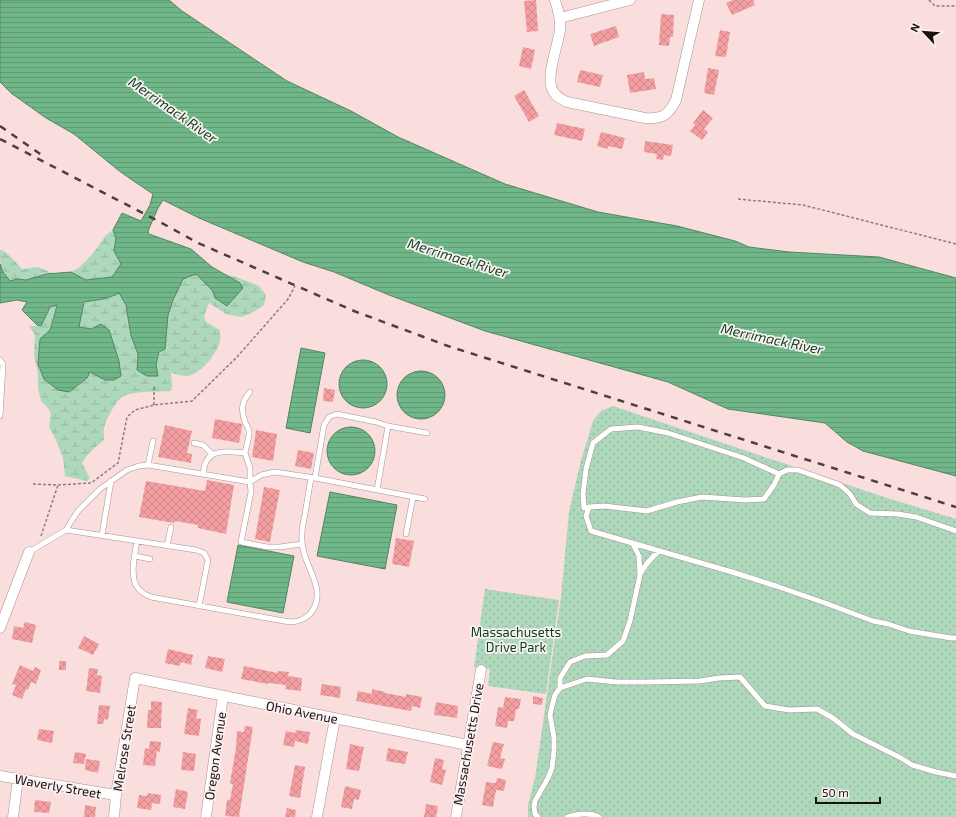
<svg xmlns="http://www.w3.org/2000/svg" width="956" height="817" viewBox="0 0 956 817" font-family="'Exo 2',sans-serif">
<defs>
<pattern id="green-dots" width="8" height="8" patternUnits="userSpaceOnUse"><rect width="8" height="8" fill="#aed8bb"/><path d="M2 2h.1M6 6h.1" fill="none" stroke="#95b8a0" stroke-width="1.8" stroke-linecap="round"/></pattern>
<pattern id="wetland-marsh" width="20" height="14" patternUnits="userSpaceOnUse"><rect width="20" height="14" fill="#aed8bb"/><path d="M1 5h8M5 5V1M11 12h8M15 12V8" fill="none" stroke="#95b8a0"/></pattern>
<pattern id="water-rules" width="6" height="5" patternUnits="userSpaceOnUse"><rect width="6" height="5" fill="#6fb688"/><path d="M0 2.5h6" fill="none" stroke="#609b74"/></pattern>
<pattern id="building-cross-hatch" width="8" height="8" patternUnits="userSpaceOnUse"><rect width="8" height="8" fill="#f39fa2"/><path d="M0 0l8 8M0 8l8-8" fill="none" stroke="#d0888a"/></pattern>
</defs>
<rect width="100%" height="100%" fill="#fadede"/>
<!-- green -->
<path fill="url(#green-dots)" d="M613 406 881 496 956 519V817H528V805L535 778 561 597 569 512 580 464 593 421 601 411Z
M485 589 559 600 546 694 488 686 490 669 474 667Z"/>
<!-- wetland -->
<path fill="url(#wetland-marsh)" d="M113 230 116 238 114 251 118 259 121 264 116 271 112 277 86 280 71 272 80 267 94 252 106 235Z
M0 250H2L9 255 22 269 38 267 52 273 47 274 26 280 17 279 10 281C0 269 0 265 0 250Z
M196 274 213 291 240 283 225 275 233 276 259 286 266 295 264 305 252 313 241 317 226 314 209 303 204 316 206 322 220 330C220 334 221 337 220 340 218 353 201 374 187 376 182 376 176 374 171 373L172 385 171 391C159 392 130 390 121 398 117 401 114 406 112 410 105 422 103 426 104 440 95 447 88 453 82 463L90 478 87 481 65 476 63 458 56 440 49 427 51 413 47 407 41 401 38 388V374L34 355 35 335 29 326H41L50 307 57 305 54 317 50 330 40 339 79 384 87 378 90 372 105 380 91 329 79 327 84 302C96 300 109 300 119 292L126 305 131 336 138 354 137 370 158 376 156 364 159 352 165 349 168 315 173 300 183 278Z"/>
<!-- pitch -->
<path fill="#aed8bb" d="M509 625 546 632 542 653 505 645Z"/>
<!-- water -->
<path fill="url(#water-rules)" stroke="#558464" d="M0 0H169L182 11 287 81 351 111 398 137 505 184 598 212 677 226 735 241 749 247 789 252 879 257 956 278V476L863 451 847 442 825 423 728 409 668 382 485 331 389 295 334 272 303 262 199 218 163 200 158 208 148 231 149 234 191 249 212 267 240 283 243 288 227 306 215 298 213 291 196 274 183 279 173 300 168 315 165 349 159 352 156 364 158 376H147L137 370 138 354 131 336 126 305 119 293C108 299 97 300 84 302L79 327 91 329 101 324 109 330 119 361 121 376 114 380H105L90 372 87 378 69 392 58 390 44 379 38 364 40 339 50 330 54 317 57 305 50 307 41 326 37 325 22 310 27 302 17 300 0 303V264L3 272 10 281 17 279 26 280 47 274 71 272 86 280 112 277 121 264 114 251 116 238 113 230 122 213 141 221 150 205 153 194 135 182 118 170 74 134 46 118 11 93 0 82Z
M301 348 325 353 310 433 286 428Z
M339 384a24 24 0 1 1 48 0a24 24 0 1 1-48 0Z
M397 395a24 24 0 1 1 48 0a24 24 0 1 1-48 0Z
M327 451a24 24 0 1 1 48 0a24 24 0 1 1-48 0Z
M330 492 397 505 385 569 317 556Z
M238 545 294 556 283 613 227 602Z"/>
<!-- building -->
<path fill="url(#building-cross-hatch)" d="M536 0 538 31 527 32 524 1Z
M733 0H753L755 5 732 15 726 3Z
M661 14 674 15 673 37H670L669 46 659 45Z
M616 26 619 37 594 46 590 34Z
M720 30 730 32 726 57 715 56Z
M523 47 535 50 531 69 519 66Z
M708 68 719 70 714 95 704 93Z
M580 70 603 75 600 87 577 82Z
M644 72 645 79 654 78 656 89 630 93 627 75Z
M524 90 539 116 529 122 514 96Z
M703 110 713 118 704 129 708 132 702 140 690 131 695 125 693 123Z
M557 123 585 129 582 141 554 135Z
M601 132 625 138 622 149 608 146V149L597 146Z
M645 141 673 145 671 156 664 155 663 160 656 159 657 154 644 152Z
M324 388 335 390 333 402 323 401Z
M215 419 242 424V426L239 443 212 438Z
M165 425 192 431 187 453 192 454 191 463 158 457Z
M256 430 277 434 273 461 252 457Z
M298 450 314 453 311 469 295 466Z
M207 480 234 485 226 534 198 528V525L175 521 174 523 139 517 146 481 205 491Z
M264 487 280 490 270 542 255 539Z
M396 538 414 541 409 567 392 564Z
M25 622 36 625 32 643 12 639 14 626 23 628Z
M84 636 99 644 93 655 78 648Z
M168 649 193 655 191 665 181 662 180 666 165 663Z
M208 656 225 659 222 672 205 668Z
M59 661H66V670H59Z
M20 665 33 671 35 667 41 670 36 684 31 682 28 690 26 689 22 699 12 695 16 685 12 684Z
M244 666 278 673V671L289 672 288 676 302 678 301 691 285 689 286 685 268 683V684L241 679Z
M89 668 98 669 97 675 102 676 100 693 86 691Z
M322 684 341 687 340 698 320 695Z
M372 689 385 692V693L406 697V694L422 697 420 708 412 706 411 711 356 701 358 691 372 694Z
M533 696 543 698 542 705 533 704Z
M505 697 521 699 519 709H516L514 721H508L507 728 495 726 498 707 503 708Z
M151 701 162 702 161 728H147L148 710H151Z
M436 702 458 706 457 718 434 715Z
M99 705 110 706 108 720 104 719 103 724H97Z
M188 708 198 710 196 718 201 719 199 736 184 734Z
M245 726 253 727 239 817 225 816 227 800H230L233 784 230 783 236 748 237 731 244 732Z
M39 729 54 731 52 743 37 740Z
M296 730 310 732 308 744 295 741 294 747 283 745 286 731 295 733Z
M150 741 161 742 160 752 157 751 155 766 143 765 145 748 149 749Z
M493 742 504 744 500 758 505 759 502 769 487 766Z
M350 744 364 747 359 771 346 769Z
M388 748 408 752 405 764 386 761Z
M75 752 86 754 84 764 73 763Z
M183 752 196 754 194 771 181 770Z
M435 758 444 760 442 769 446 770 442 785 430 782Z
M86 759 100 761 98 773 85 770Z
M295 765 305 767 300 798 289 796Z
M497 778 506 780 504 791 496 790 493 807 482 805 486 782 496 783Z
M345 786 361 790 359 800 354 799 352 809 341 807Z
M176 789 188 792 185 809 173 807Z
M148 793 161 795 160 804 152 803 151 810 137 808 139 795 147 796Z
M35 800 51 802 49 813 34 812Z
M426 804 438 806 436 817H424Z
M85 805 96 807 95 817H84Z
M287 808 296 810 295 817H285Z"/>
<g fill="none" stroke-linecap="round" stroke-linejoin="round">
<!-- lane casing -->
<g stroke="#ab9191" stroke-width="6">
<path id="lane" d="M0 360 3 364 0 416
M388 426 427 433
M194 443 203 445 212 454
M245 453C246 447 250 436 249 431 249 428 246 425 245 422 241 410 241 402 250 392
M148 465 153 441
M203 474C204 471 204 465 206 462 212 448 232 452 245 453L250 468V482L251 492 241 542 267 547H280L302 544
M779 474 787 470H798L840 485 850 494 856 504 870 513 898 514 916 517 956 531
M315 478 324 425 329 417 337 414 376 422 388 426 377 490
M589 507 584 508 583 494 586 469 593 443 611 429 638 427 668 433 744 458 779 474 774 485 764 499 745 500 702 497 677 502 647 511 604 506 589 507 586 516 591 531 732 572 776 586 825 603 873 621 888 624 909 631 951 638H956
M66 530 72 520 78 511 100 489 127 470 139 466 148 465 250 482 261 475 275 472 315 478 425 499
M406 534 413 497
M102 535 111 481
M137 541C135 553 129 578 138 588 141 593 147 595 151 597L284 621C293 623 303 621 310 614 330 590 302 566 302 541 301 532 303 523 305 514 307 502 309 490 311 478
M167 546 171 527
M29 552 66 530 196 550 204 553 208 560 199 606
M135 556 150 559
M640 574C645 565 651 558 659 551
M560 688V678L570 662 585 656 607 655 623 641 630 621 640 575 639 556 633 544
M538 817 535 814 534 807 535 801 548 778 552 768 554 751V738L550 715 552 706 555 695 560 688 587 679 616 682H649L700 681 719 678 740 677 765 706 789 710 817 709 833 718 853 734 901 758 912 765 936 772 956 776
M567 817C576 814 590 812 599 817"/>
</g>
<!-- street casing -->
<g stroke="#ab9191" stroke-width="11">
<path id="street" d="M555 0C558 10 561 19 560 30 558 45 545 78 553 91 556 97 561 99 567 102L645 118C662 119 668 116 676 100L699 0
M560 18 630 0
M0 628 29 552
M0 776 116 795
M13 817 18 779
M114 817 116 795 135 678 468 745
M206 817 223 696
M317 817 335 718
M456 817 481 670"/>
</g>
<!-- path -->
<path stroke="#8f7c7c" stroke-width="1.5" stroke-dasharray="3 2" stroke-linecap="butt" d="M929 0 935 6H956
M738 199 803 205 956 244
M154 405V386
M33 484 58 485 91 483 118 463 127 417 135 410 154 405 192 401 237 357 288 299 295 286
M41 536 58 485"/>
<!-- lane -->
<use href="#lane" stroke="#fff" stroke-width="5"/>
<!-- street -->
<use href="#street" stroke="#fff" stroke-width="10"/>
<!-- rail -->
<path stroke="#4c3f3f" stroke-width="2.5" stroke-dasharray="7 7" stroke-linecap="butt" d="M0 126 43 156
M0 139 160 222 198 243 354 311 448 346 956 507"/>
</g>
<g text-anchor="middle" stroke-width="3.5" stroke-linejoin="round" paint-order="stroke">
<!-- park labels -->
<g font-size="13" fill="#074123" stroke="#fcf0f0">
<text x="516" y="637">Massachusetts<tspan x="516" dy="15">Drive Park</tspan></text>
</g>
<!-- street labels -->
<g font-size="13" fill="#191010" stroke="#fcf0f0">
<text transform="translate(302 712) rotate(11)" y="5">Ohio Avenue</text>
<text transform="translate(468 744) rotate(-80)" y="5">Massachusetts Drive</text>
<text transform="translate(124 748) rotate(-81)" y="5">Melrose Street</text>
<text transform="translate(215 756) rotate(-82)" y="5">Oregon Avenue</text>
<text transform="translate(58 786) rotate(10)" y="5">Waverly Street</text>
</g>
<!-- water labels -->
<g font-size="14" font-style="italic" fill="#0e4627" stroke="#fcf0f0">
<text transform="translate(173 110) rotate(35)" y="5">Merrimack River</text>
<text transform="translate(458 258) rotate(17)" y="5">Merrimack River</text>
<text transform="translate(772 339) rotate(12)" y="5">Merrimack River</text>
</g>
</g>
<!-- north arrow -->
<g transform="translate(924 32) rotate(296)" stroke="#fcf0f0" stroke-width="3" paint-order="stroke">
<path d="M0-3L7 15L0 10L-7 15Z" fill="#191010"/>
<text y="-6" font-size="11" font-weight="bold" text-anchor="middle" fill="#191010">N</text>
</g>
<!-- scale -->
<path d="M816 797v6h64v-6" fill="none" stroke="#191010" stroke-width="2"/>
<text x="822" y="797" font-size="12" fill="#191010" stroke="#fcf0f0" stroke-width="3" paint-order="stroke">50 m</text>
</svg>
